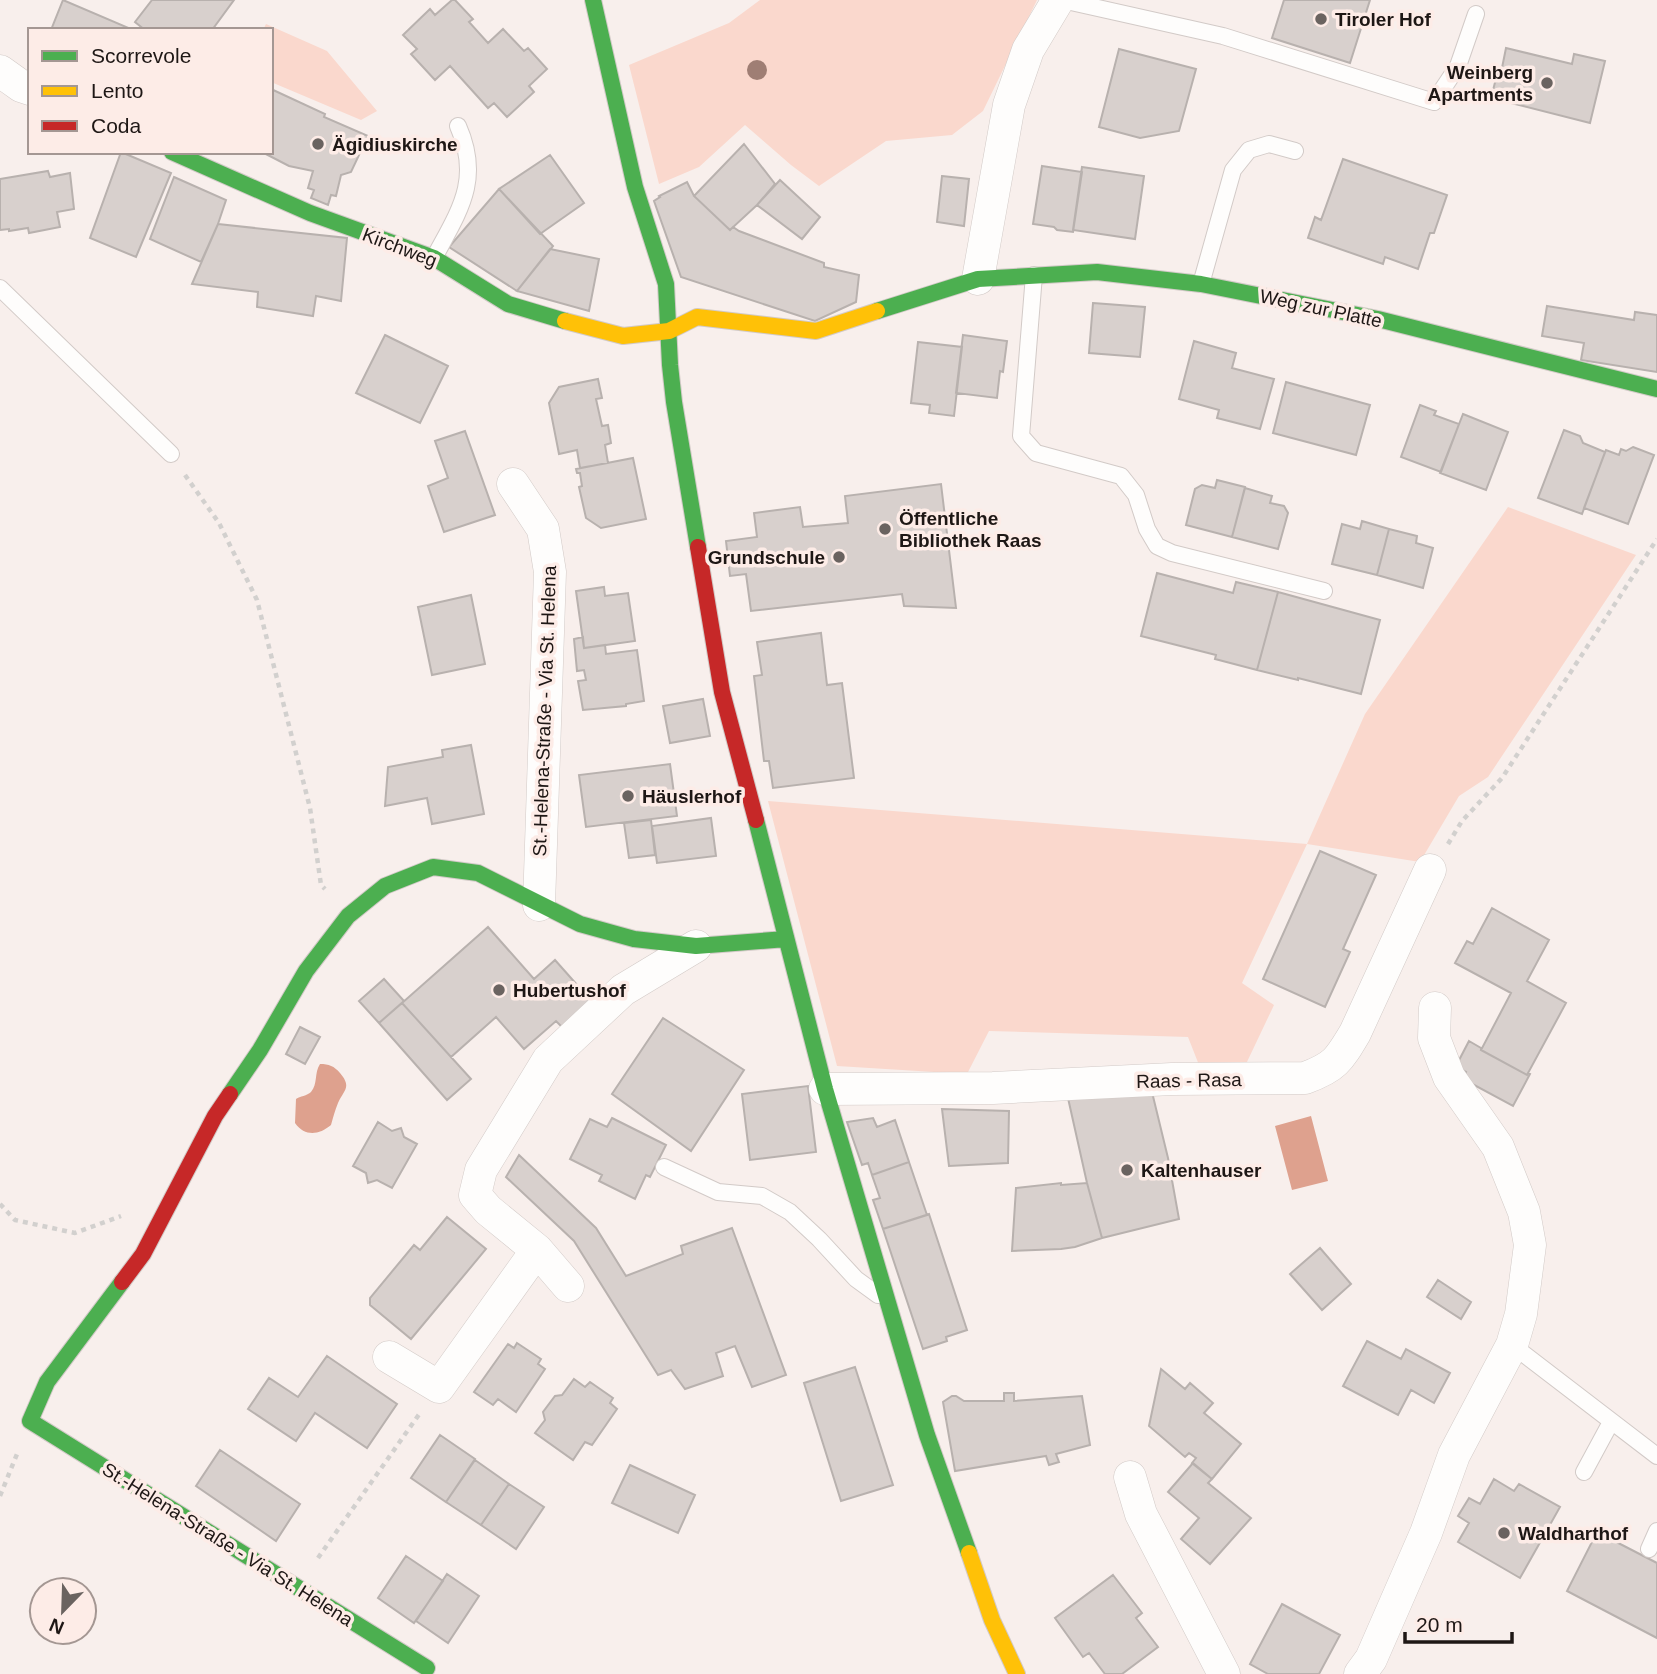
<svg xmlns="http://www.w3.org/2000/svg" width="1657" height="1674" viewBox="0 0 1657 1674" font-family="Arial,sans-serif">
<rect width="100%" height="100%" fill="#f8efec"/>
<!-- green -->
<path fill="#fad8cd" d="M760 0H1037L983 111 952 135 886 141 819 186 791 165 745 125 699 167 659 184 629 65 729 23Z
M266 24 327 51 377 111 361 120 271 82V30H263Z
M1508 507 1636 555 1488 777 1459 796 1420 862 1307 844 1242 983 1274 1005 1246 1064 1199 1065 1188 1037 989 1031 967 1074 837 1066 768 801 1307 844 1365 714Z"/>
<!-- water -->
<path fill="#dea18e" d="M320 1064C329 1064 334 1066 340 1073 352 1087 344 1090 338 1103 335 1110 333 1118 331 1125 319 1135 305 1137 295 1123L296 1099C300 1096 307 1096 311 1092 318 1084 314 1073 320 1064Z
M1311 1116 1328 1181 1292 1190 1275 1126Z"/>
<!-- building -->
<path fill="#d8d0cd" stroke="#b8b1ae" stroke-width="2" d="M63 0 131 29 130 30H51Z
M152 0H234L212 30H145L135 22Z
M452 0H455L473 19 469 22 488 43 503 29 524 51 528 48 547 69 529 86 534 92 507 117 494 103 488 108 450 66 435 80 411 54 417 49 403 35 430 9 435 15Z
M1284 0H1370L1350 63 1272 38Z
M1506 48 1572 64 1574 54 1605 61 1590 123 1491 98 1499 67 1502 68Z
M1119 49 1196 69 1179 131 1140 138 1099 127Z
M271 89 325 114 324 117 368 136 351 172 341 175 336 196 331 195 328 205 311 198 314 190 308 188 313 171 289 166 262 152H271Z
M744 144 775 184 757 205 730 230 694 196Z
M121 152 171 173 136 257 90 238Z
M550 155 584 203 540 234 499 189Z
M1343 159 1447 195 1434 233H1430L1418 269 1385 257 1383 264 1308 238 1315 217 1321 220Z
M1042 166 1082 172 1073 232 1057 230 1054 227 1033 224Z
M1082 167 1144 176 1135 239 1073 230Z
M48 171 50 177 70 173 74 209 57 212 60 227 29 233 28 228 9 231V229L0 230V179Z
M942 176 969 179 964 226 937 222Z
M174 177 226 200 218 224 201 262 150 239Z
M780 180 820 217 802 239 757 205Z
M687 182 694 196 730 230 733 227 739 231 824 263V267L859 275 856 302 815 321 681 277 654 201 660 197 659 196Z
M499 189 553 246 517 291 449 247Z
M218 224 347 238 341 301 316 296 313 316 257 307 258 292 192 284Z
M550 249 599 259 589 311 517 291Z
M1093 303 1145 307 1140 357 1089 353Z
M1547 306 1634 320 1635 312 1657 315V372L1581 360 1584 343 1542 336Z
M385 335 448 366 420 423 356 393Z
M963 335 1007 341 1003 372 1000 371 997 398 956 393Z
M1194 341 1236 353 1232 368 1274 379 1260 429 1217 418 1219 410 1179 399Z
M918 342 962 347 954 416 929 413 930 405 911 403Z
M598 379 602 398 596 399 602 426 608 425 611 443 605 445 608 463 580 468 577 450 559 454 549 403 559 387Z
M1286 382 1370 405 1356 455 1273 433Z
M1420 405 1436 411 1434 415 1459 424 1441 472 1401 457Z
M1463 414 1508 432 1486 490 1440 473Z
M1564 430 1580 436 1583 443 1605 452 1582 514 1538 498Z
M465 431 495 515 444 532 428 486 448 478 435 441Z
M1633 447 1654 455 1628 524 1584 508 1606 450 1619 455 1621 449 1626 451Z
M633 458 646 519 601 528 586 518 579 487 582 486 580 473H577L576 469Z
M1217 480 1245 487 1232 537 1186 525 1195 489 1202 485 1215 488Z
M941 484 956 608 904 606 902 594 751 611 746 574 730 576 726 541 757 537 754 513 800 507 803 527 848 523 845 496Z
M1245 488 1272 496 1270 503 1284 506 1288 513 1278 549 1232 537Z
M1362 521 1389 529 1377 575 1332 564 1342 524 1360 529Z
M1389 529 1417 536 1416 543 1433 548 1423 588 1377 575Z
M1157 573 1233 593 1236 582 1278 592 1257 670 1215 659 1216 655 1141 636Z
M604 587 605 596 628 593 635 641 584 648 576 591Z
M1278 592 1380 620 1361 694 1298 678V680L1257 670Z
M471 595 485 664 432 675 418 607Z
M821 633 827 685 842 683 854 778 773 788 769 761H764L754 676 762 675 757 642Z
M583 637 584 648 605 645 606 654 637 650 644 701 626 704V706L583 710 578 681 586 680 584 670 577 671 574 639Z
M703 699 710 736 670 743 663 706Z
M471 745 484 814 432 824 427 798 385 806 388 767 443 757 442 750Z
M670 764 677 816 586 827 579 775Z
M711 818 716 856 657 863 652 826Z
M651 820 655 855 629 858 624 823Z
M1320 851 1376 875 1343 949 1350 952 1325 1007 1263 979Z
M1492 908 1549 940 1527 981 1566 1003 1527 1075 1481 1050 1511 993 1455 963 1467 941 1473 944Z
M488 927 534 979 555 960 594 1004 565 1030 556 1021 524 1049 496 1017 451 1057 402 1003Z
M384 979 404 1001 379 1023 359 1001Z
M402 1003 471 1079 447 1100 379 1023Z
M663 1018 744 1070 691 1151 612 1094Z
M300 1027 320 1037 305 1064 286 1054Z
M1469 1041 1481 1048V1050L1527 1075 1528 1073 1530 1074 1513 1106 1463 1079 1466 1072 1456 1066Z
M808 1086 816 1152 750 1160 742 1094Z
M1151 1088 1168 1158 1179 1219 1102 1238 1087 1183 1068 1098Z
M942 1109 1009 1111 1008 1163 949 1166Z
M612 1118 666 1145 650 1177 646 1175 635 1199 599 1181 602 1175 570 1159 590 1119 607 1127Z
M873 1118 877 1127 895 1120 909 1162 872 1175 868 1163 862 1165 847 1122Z
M378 1122 392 1131 401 1128 404 1137 417 1144 392 1188 377 1180 368 1183 366 1173 353 1166Z
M519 1155 596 1228 626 1276 683 1254 681 1246 732 1228 786 1375 752 1387 735 1346 716 1353 723 1376 685 1389 671 1370 658 1375 574 1241 506 1177Z
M909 1162 927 1215 883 1229 873 1200 880 1198 872 1175Z
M1061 1183V1185L1087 1183 1102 1238 1075 1247 1061 1249 1012 1251 1016 1188Z
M929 1214 967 1330 946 1337 947 1341 923 1349 883 1229Z
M447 1217 486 1249 411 1339 370 1305V1298L414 1245 420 1250Z
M1320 1248 1351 1284 1322 1310 1290 1274Z
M1438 1280 1471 1302 1461 1319 1427 1297Z
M1367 1341 1401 1359 1406 1349 1450 1373 1434 1403 1411 1390 1398 1415 1343 1386Z
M517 1343 541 1359 538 1364 545 1369 516 1412 498 1399 493 1405 474 1392 508 1344 514 1348Z
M327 1356 397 1404 367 1448 315 1413 296 1441 248 1409 269 1378 298 1397Z
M855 1367 893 1485 841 1501 804 1383Z
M1161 1369 1185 1389 1190 1383 1213 1403 1204 1413 1241 1444 1212 1479 1192 1463 1196 1458 1189 1453 1185 1457 1149 1426Z
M574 1379 585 1387 590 1382 613 1398 610 1403 617 1409 592 1445 585 1442 573 1460 535 1433 545 1420 543 1412 555 1396 562 1395Z
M1004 1393H1014V1401L1082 1396 1090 1445 1056 1454 1059 1462 1049 1465 1046 1456 955 1471 943 1402 952 1396H956L964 1401H1004Z
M440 1435 475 1459 446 1502 411 1478Z
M220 1450 300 1504 276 1541 196 1486Z
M475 1460 509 1484 481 1525 446 1502Z
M1193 1463 1212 1479 1208 1483 1251 1518 1210 1564 1181 1539 1199 1518 1168 1492Z
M630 1465 695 1495 678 1533 612 1503Z
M1494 1479 1514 1491 1519 1484 1560 1507 1520 1578 1458 1542 1469 1523 1458 1516 1469 1498 1480 1504Z
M509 1484 544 1507 516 1549 481 1525Z
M1597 1532 1657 1563V1638L1567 1591Z
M406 1556 443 1581 414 1623 378 1598Z
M447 1574 479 1596 448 1643 416 1621Z
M1113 1575 1142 1613 1136 1618 1158 1647 1122 1674H1105L1089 1653 1083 1657 1055 1618Z
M1282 1604 1340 1635 1319 1674H1268L1250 1664Z"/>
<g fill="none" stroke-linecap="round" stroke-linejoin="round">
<!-- lane casing -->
<g stroke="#d2cac7" stroke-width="18">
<path id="lane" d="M1062 0 1223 36 1434 102 1458 66 1476 14
M434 258C459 211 482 180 458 126
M1034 275 1021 436 1036 453 1121 476 1136 495 1147 529 1157 546 1172 553 1324 591
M1201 284 1233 170 1249 150 1269 144 1295 151
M0 288 171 454
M664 1167 718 1192 762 1196 790 1212 819 1239 856 1279 878 1295
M1512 1345 1657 1456
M1584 1472 1611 1422
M1649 1549 1657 1531"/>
</g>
<!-- street casing -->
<g stroke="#d2cac7" stroke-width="33">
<path id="street" d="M0 71 21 86 30 89
M978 279 1009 105 1028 50 1058 0
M513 484 543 529 550 572 539 905
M825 1089 993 1088 1172 1079 1305 1078C1335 1067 1339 1060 1355 1033L1430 870
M568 1286 537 1250 488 1210 475 1195 481 1170 548 1060 623 990 696 946
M389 1357 439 1387 537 1250
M1130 1477 1141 1514 1224 1674
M1360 1674 1371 1659 1426 1533 1454 1455 1512 1345 1521 1314 1530 1245 1524 1212 1498 1147 1449 1077 1434 1038 1435 1008"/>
</g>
<!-- fast casing -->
<g stroke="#d2cac7" stroke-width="18">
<path id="fast" d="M593 0 635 187 666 284 670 365 674 402 698 547
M172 152 310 213 434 258 508 304 565 321
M877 311 978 279 1097 272 1201 284 1378 319 1657 389
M756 820 825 1089 927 1435 969 1553
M230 1094 260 1050 306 971 348 916 385 886 433 867 478 873 580 924 634 939 696 946 786 939
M122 1282 47 1382 30 1421 427 1668"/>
</g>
<!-- slow casing -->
<g stroke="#d2cac7" stroke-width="18">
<path id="slow" d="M565 321 623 336 669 331 697 317 816 331 877 311
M969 1553 992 1620 1017 1674"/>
</g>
<!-- jam casing -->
<g stroke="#d2cac7" stroke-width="18">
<path id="jam" d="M698 547 722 692 756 820
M122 1282 143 1254 215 1116 230 1094"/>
</g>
<!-- path -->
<path stroke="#d2d0ce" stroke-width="4.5" stroke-dasharray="5 5" stroke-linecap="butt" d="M185 475 219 523 257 600 310 808 321 885 325 889
M1448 844 1462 821 1502 778 1657 539
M0 1204 15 1220 75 1233 121 1216
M0 1496 17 1454
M318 1558 420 1413"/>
<!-- lane -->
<use href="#lane" stroke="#fefdfc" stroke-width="16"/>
<!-- street -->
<use href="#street" stroke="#fefdfc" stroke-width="32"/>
<!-- fast -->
<use href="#fast" stroke="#4caf50" stroke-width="16"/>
<!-- slow -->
<use href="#slow" stroke="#ffc107" stroke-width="16"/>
<!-- jam -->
<use href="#jam" stroke="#c62828" stroke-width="16"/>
</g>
<!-- trees -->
<circle fill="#9f7e74" cx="757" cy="70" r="10"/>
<!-- markers -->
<g fill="#6a6360" stroke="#fdece7" stroke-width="2.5">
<circle cx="1321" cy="19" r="7"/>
<circle cx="1547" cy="83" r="7"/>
<circle cx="318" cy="144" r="7"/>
<circle cx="885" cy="529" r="7"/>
<circle cx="839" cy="557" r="7"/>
<circle cx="628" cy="796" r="7"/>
<circle cx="499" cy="990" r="7"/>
<circle cx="1127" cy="1170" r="7"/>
<circle cx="1504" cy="1533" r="7"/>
</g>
<g text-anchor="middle" stroke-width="7" stroke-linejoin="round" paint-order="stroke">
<!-- poi labels -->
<g font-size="19" font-weight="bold" fill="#1e1715" stroke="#fdece7" text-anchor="start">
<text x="1335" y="26">Tiroler Hof</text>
<text x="1533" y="79" text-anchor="end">Weinberg<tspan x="1533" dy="22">Apartments</tspan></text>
<text x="332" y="151">Ägidiuskirche</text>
<text x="899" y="525">Öffentliche<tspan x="899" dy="22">Bibliothek Raas</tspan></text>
<text x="825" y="564" text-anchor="end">Grundschule</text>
<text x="642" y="803">Häuslerhof</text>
<text x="513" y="997">Hubertushof</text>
<text x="1141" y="1177">Kaltenhauser</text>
<text x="1518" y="1540">Waldharthof</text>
</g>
<!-- street labels -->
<g font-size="19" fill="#1e1715" stroke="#fdece7">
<text transform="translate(400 247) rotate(21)" y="7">Kirchweg</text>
<text transform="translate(1321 308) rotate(12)" y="7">Weg zur Platte</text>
<text transform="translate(544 711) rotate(-88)" y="7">St.-Helena-Straße - Via St. Helena</text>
<text transform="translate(1189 1080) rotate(-1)" y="7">Raas - Rasa</text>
<text transform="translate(228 1544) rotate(32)" y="7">St.-Helena-Straße - Via St. Helena</text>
</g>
</g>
<!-- legend -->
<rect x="28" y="28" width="245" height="126" fill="#fdece7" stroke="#a49793" stroke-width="2"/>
<rect x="42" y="51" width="35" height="10" fill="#4caf50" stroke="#a49793" stroke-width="2"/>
<text x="91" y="63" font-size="21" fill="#1e1715">Scorrevole</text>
<rect x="42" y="86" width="35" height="10" fill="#ffc107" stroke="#a49793" stroke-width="2"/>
<text x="91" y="98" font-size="21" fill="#1e1715">Lento</text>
<rect x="42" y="121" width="35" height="10" fill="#c62828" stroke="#a49793" stroke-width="2"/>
<text x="91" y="133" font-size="21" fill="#1e1715">Coda</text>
<!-- north arrow -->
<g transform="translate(63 1611) rotate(203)"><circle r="33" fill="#fdece7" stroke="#a49793" stroke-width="2"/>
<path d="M0-5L12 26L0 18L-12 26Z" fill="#6a6360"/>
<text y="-10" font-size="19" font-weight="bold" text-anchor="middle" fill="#1e1715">N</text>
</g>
<!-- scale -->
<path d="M1405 1632v10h107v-10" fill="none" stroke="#1e1715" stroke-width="3.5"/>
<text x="1416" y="1632" font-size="21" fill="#1e1715" stroke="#fdece7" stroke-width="5" paint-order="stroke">20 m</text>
</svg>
